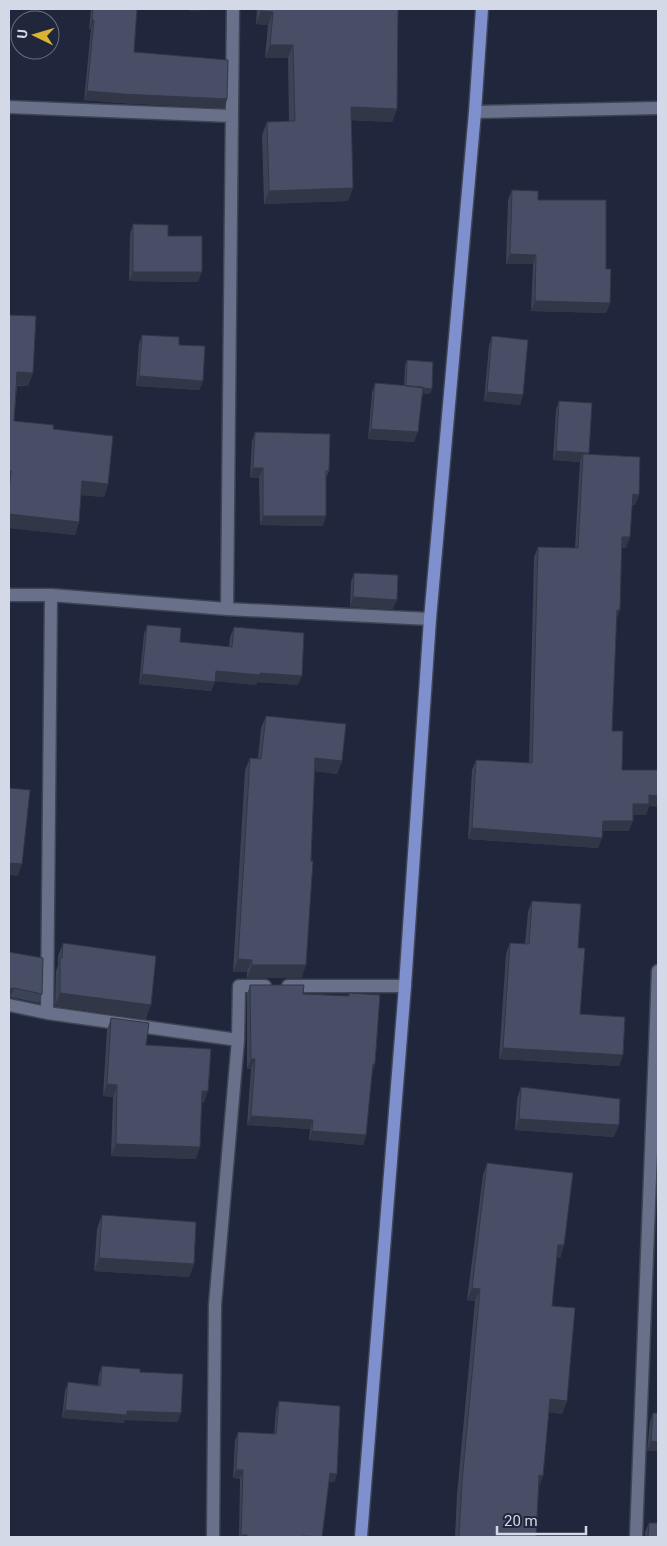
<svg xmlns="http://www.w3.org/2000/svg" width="667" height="1546" viewBox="0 0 667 1546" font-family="Roboto,sans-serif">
<rect width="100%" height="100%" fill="#20263b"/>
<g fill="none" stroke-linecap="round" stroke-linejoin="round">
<!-- street casing -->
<g stroke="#3f4454" stroke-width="15">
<path id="street" d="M9 107 232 116
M475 112 658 108
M9 595H51L47 1013
M51 595 227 609 430 619
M227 609 233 9
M288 986H405
M9 1005 47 1013 238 1040
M213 1537 215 1305 238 1040 239 986H265
M636 1537 658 971"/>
</g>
<!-- primary casing -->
<g stroke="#3f4454" stroke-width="15">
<path id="primary" d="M361 1537 405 986 430 619 475 112 482 9"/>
</g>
<!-- street -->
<use href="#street" stroke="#697089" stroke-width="12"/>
<!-- primary -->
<use href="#primary" stroke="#7f90cf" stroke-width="12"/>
</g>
<!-- wall -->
<path fill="#3d4357" d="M91 9H137L134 52 227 99 224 108 120 103 84 100 91 29H89Z
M257 9H398L397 109 392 122 351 120 353 188 348 201 264 204 262 135 267 122 289 121 288 58H265L268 25 256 24Z
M512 190 538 200 606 269 610 303 606 313 531 311 533 264H506L508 200Z
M133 224 168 236 198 282 129 281 130 234Z
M9 315 33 373 28 386H17L14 421 53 429 108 484 104 497 81 495 79 522 75 535 9 528Z
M142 335 179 345 203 381 199 390 136 386 139 344Z
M492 336 523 395 520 405 484 401 489 346Z
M407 360 430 394 423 393 414 442 368 439 372 393 375 383 404 386 405 365Z
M559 401 589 454 639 495 635 505H632L630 537 626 548H622L616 621 612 731 622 770 649 806 646 815H633L629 831H603L602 838 598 848 468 839 472 770 476 760 529 763 534 557 538 547 575 548 580 462 553 460 556 410Z
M255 432 329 471 326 478 323 526 260 525 259 478H250L252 441Z
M354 573 393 609 350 607 351 582Z
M147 625 180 642 229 647 230 637 234 627 298 685 257 682 256 685 215 681 211 691 139 684 144 634Z
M266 716 342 761 337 774 315 771 302 978H247V972H233L245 770 250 758H258L261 728Z
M532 901 578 948 580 1014 623 1055 619 1066 499 1059 506 954 510 943 525 944 528 912Z
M63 943 146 1019 55 1006 56 971 58 965V956Z
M9 952 42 994 39 1003 10 997H9Z
M250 985 303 994 348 996 349 993 375 1064 372 1073 366 1135 363 1145 309 1140 310 1129 247 1125 251 1069H247V994Z
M111 1018 146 1045 204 1103H202L196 1159 111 1156 113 1097 103 1096 107 1030Z
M521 1087 614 1137 515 1130 517 1099Z
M487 1163 564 1245 560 1258 557 1257 552 1306 567 1401 562 1414 549 1412 539 1488 536 1537H455L457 1494 475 1301 467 1300 483 1175Z
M102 1215 194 1264 189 1277 94 1271 97 1229Z
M102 1366 140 1372 178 1422 125 1420 124 1423 62 1418 65 1391 68 1382 98 1385 99 1374Z
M279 1401 337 1474 334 1482H329L322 1537H239L240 1479 233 1478 235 1441 238 1432 274 1434 276 1410Z
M653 1413H658V1451H647L650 1422Z
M649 1523 658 1537H645V1532Z"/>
<!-- shaded-wall -->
<path fill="#323747" d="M191 9H225L190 11Z
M261 11 273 12 268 25 256 24Z
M92 20H94L91 29H89Z
M270 45H293L288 58H265Z
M87 91 227 99 224 108 120 103 84 100Z
M351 107 397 109 392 122 346 120Z
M353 188 348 201 264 204 269 191Z
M510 254 536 255 533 264H506Z
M133 272H202L198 282 129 281Z
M535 301 610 303 606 313 531 311Z
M17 372 33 373 28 386 12 385Z
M139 376 203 381 199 390 136 386Z
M406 387 432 389 430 394 404 392Z
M487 392 523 395 520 405 484 401Z
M371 429 418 432 414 442 368 439Z
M556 451 589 453 583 454 580 462 553 460Z
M253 468H263L259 478H250Z
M82 481 108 484 104 497 78 495Z
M633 494 639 495 635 505H629Z
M9 514 79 522 75 535 9 528Z
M263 516H326L323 526 260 525Z
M622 537H630L626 548 618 547Z
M353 597 397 600 393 609 350 607Z
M617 610H620L616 621Z
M216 671 260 673 302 676 298 685 257 682 256 685 212 681Z
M142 674 215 682 211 691 139 684Z
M315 758 342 761 337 774 311 771Z
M649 795 658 796V807L649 806 646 815H629L633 804Z
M603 821H633L629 831H599Z
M472 828 602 838 598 848 468 839Z
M9 863 22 864 18 876 9 875Z
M238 959 252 960 247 972H233Z
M252 965H306L302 978H247Z
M14 988 10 997H9V989Z
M60 993 151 1005 146 1019 55 1006Z
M503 1048 623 1055 619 1066 499 1059Z
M251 1059H255L251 1069H247Z
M373 1064H375L372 1073Z
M107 1084 117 1085 113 1097 103 1096Z
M202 1091H208L204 1103 198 1102Z
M251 1116 313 1120 310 1129 247 1125Z
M519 1119 619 1125 614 1137 515 1130Z
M312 1131 366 1135 363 1145 309 1140Z
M116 1144 200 1147 196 1159 111 1156Z
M558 1245H564L560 1258 554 1257Z
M99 1258 194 1264 189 1277 94 1271Z
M472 1288 480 1289 475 1301 467 1300Z
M550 1399 567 1401 562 1414 546 1412Z
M65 1410 127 1411 181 1413 178 1422 125 1420 124 1423 62 1418Z
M651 1441 658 1442V1451H647Z
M236 1470H243L240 1479 233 1478Z
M330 1473 337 1474 334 1482H327Z
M539 1475 543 1476 539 1488H535Z
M241 1535H247V1537H241Z"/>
<!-- building -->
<path fill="#474e65" stroke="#323747" d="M93 9H137L134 52 228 60 227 99 123 94 87 91 94 20H92Z
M261 9H398L397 109 351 107 353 188 269 191 267 122 295 121 293 45H270L273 12 261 11Z
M512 190 538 191V200H606V269H611L610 303 535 301 536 255 510 254Z
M133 224 168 225V236H202V272H133Z
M9 315 36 316 33 373 17 372 14 421 54 425 53 429 113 436 108 484 82 481 79 522 9 514V492L11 471H9Z
M142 335 179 337V345L205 346 203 381 139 376Z
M492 336 528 340 523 395 487 392Z
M407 360 433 362 432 389 406 386Z
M375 383 423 387 418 432 371 429Z
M559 401 592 403 589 453 556 451Z
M255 432 330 434 329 471H326V516H263V468H253Z
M583 454 640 457 639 495 633 494 630 537H622L620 610H617L612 731H623L622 770H658V796L649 795V804H633V821H603L602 838 472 828 476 760 532 763 538 547 578 548Z
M354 573 398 575 397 600 353 597Z
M147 625 181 628 180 642 232 647 234 627 304 633 302 676 260 673V675L216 671 215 682 142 674Z
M266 716 346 724 342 761 315 758 311 861H313L306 965H252V960L238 959 250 758 261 759Z
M9 788 30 790 22 864 9 863Z
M532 901 581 904 578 948H585L580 1014 625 1017 623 1055 503 1048 510 943 529 944Z
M63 943 156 956 151 1005 60 993V958H62Z
M9 952 43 958 42 994 14 988 9 989Z
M250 985H304L303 994 349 996V993L380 995 375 1064H373L366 1135 312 1131 313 1120 251 1116 255 1059H251Z
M111 1018 149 1023 146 1045 211 1049 208 1091H202L200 1147 116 1144 117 1085 107 1084Z
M521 1087 620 1099 619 1125 519 1119Z
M487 1163 573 1173 564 1245H558L552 1306 575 1308 567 1401 550 1399 543 1476 539 1475 536 1537H459L462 1482 480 1289 472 1288Z
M102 1215 196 1222 194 1264 99 1258Z
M102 1366 140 1369V1372L183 1374 181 1413 127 1411V1415L65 1410 68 1382 100 1386Z
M279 1401 340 1406 337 1474 330 1473 322 1537 302 1536V1537H247V1535H241L243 1470H236L238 1432 276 1434Z
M653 1413H658V1442L651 1441Z
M649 1523H658V1537H648Z"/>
<!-- border -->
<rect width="667" height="1546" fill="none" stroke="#d4d9e7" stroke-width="20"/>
<!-- north arrow -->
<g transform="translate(35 35) rotate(275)"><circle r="24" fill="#20263b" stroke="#686e80"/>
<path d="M0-4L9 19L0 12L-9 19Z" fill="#d9b334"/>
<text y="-8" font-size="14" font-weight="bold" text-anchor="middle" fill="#d4d9e7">U</text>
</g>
<!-- scale -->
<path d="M497 1526v8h89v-8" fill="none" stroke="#d4d9e7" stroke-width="2.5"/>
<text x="504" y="1526" font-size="15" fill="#d4d9e7" stroke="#20263b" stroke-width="4" paint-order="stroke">20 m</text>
</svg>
